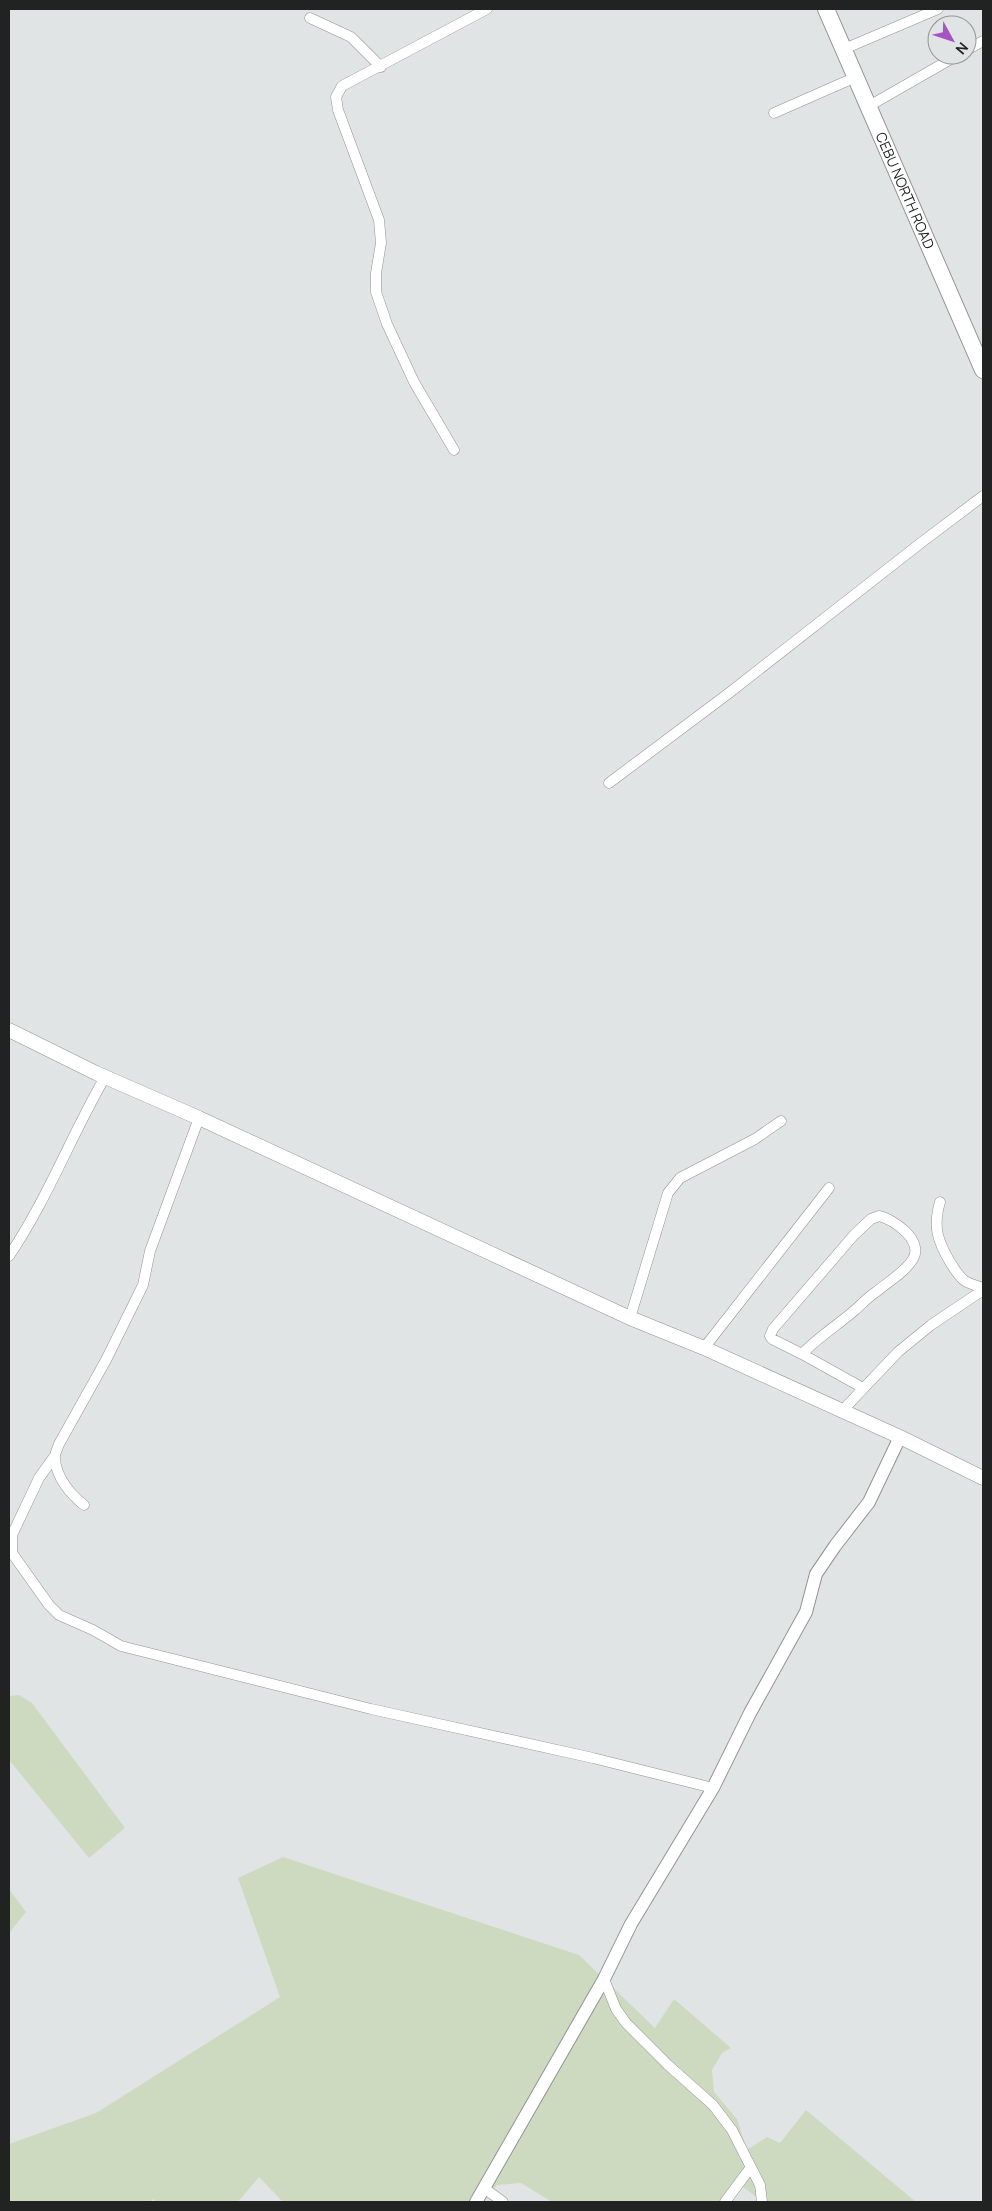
<svg xmlns="http://www.w3.org/2000/svg" width="992" height="2211" viewBox="0 0 992 2211" font-family="Manrope,sans-serif">
<rect width="100%" height="100%" fill="#e1e4e4"/>
<!-- green -->
<path fill="#cedac0" d="M19 1695 32 1703 125 1828 89 1858 10 1761 9 1762V1696Z
M283 1857 579 1955 655 2028 674 1999 731 2048 722 2053 712 2070 714 2092 737 2119 747 2150 767 2137 780 2143 806 2110 916 2202H763L743 2187 721 2202H552L521 2183 497 2185 482 2202H283L259 2177 238 2202H156L153 2199 150 2202H9V2144L96 2113 280 1997 238 1878Z
M9 1889 26 1912 9 1933Z"/>
<g fill="none" stroke-linecap="round" stroke-linejoin="round">
<!-- minor casing -->
<g stroke="#909493" stroke-width="11">
<path id="minor" d="M310 18 351 37 381 67
M844 49 938 9
M967 50 983 41
M869 106 958 55
M774 113 856 77
M454 450 414 382 387 324 376 292V273L381 243 379 220 338 110 336 97 342 86 487 9
M609 783 729 693 922 542 983 496
M940 1202C933 1226 937 1240 950 1262 954 1268 958 1276 965 1281 970 1284 978 1286 983 1288
M879 1216C894 1219 924 1241 913 1259 905 1272 888 1282 876 1292 868 1297 862 1304 855 1310 838 1325 818 1337 802 1354L772 1339 770 1336 773 1329 854 1235 871 1219Z
M9 1256C47 1200 71 1136 105 1077
M630 1318 668 1193 680 1178 755 1139 781 1121
M704 1348 829 1188
M802 1354 863 1388
M841 1412 898 1352 931 1325 983 1290
M54 1457 39 1478 12 1535V1553L49 1605 59 1615 93 1630 121 1646 371 1709 593 1758 713 1788
M84 1505C71 1495 56 1477 55 1459 54 1454 58 1448 59 1444L106 1360 143 1285 150 1251 199 1118
M604 1979 616 2009 626 2023 668 2065 713 2105 732 2130 760 2185 762 2202
M484 2188 503 2202
M725 2202 751 2167"/>
</g>
<!-- tertiary casing -->
<g stroke="#909493" stroke-width="14">
<path id="tertiary" d="M476 2202 604 1979 631 1924 713 1788 750 1713 806 1612 816 1574 835 1546 869 1502 900 1437"/>
</g>
<!-- secondary casing -->
<g stroke="#909493" stroke-width="15">
<path id="secondary" d="M9 1030 96 1073 199 1118 630 1318 704 1348 900 1437 983 1478"/>
</g>
<!-- trunk casing -->
<g stroke="#909493" stroke-width="18">
<g id="trunk">
<path id="s1" d="M826 9 983 370"/>
</g>
</g>
<!-- minor -->
<use href="#minor" stroke="#fff" stroke-width="10"/>
<!-- tertiary -->
<use href="#tertiary" stroke="#fff" stroke-width="12"/>
<!-- secondary -->
<use href="#secondary" stroke="#fff" stroke-width="14"/>
<!-- trunk -->
<use href="#trunk" stroke="#fff" stroke-width="16"/>
</g>
<g text-anchor="middle" stroke-width="5" stroke-linejoin="round" paint-order="stroke">
<!-- street labels -->
<g font-size="14" fill="#212322" stroke="#e1e4e4">
<text dy="5" stroke="none"><textPath href="#s1" startOffset="198">CEBU NORTH ROAD</textPath></text>
</g>
</g>
<!-- border -->
<rect width="992" height="2211" fill="none" stroke="#212322" stroke-width="20"/>
<!-- north arrow -->
<g transform="translate(952 40) rotate(130)"><circle r="24" fill="#e1e4e4" stroke="#949796"/>
<path d="M0-4L9 19L0 12L-9 19Z" fill="#a654c4"/>
<text y="-8" font-size="14" font-weight="bold" text-anchor="middle" fill="#212322">N</text>
</g>
</svg>
